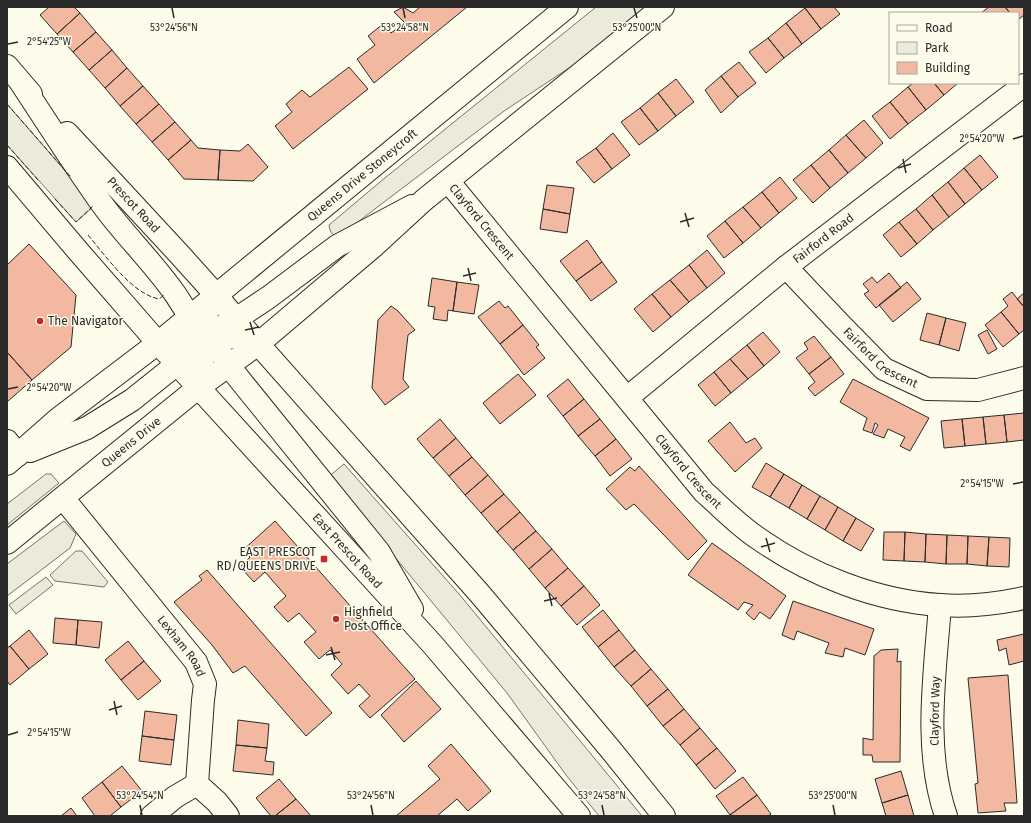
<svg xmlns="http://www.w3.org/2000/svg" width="1031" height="823" viewBox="0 0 1031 823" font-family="'Fira Sans',sans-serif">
<rect width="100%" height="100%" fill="#fdfbea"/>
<!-- green -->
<path fill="#ecebdb" stroke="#74746e" d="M596 7H646L572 66 504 111 338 237C331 235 330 231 329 225L380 182Z
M344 464 459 594 642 816H599L566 775 507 693 361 516 327 478Z
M46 474H51L59 483 7 525V504Z
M64 521 76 534 70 548 7 596V564Z
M76 551H82L108 582 104 587 55 581 50 575Z
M46 577 53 585 16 614 9 605Z"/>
<!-- parking -->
<path fill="#eceadb" stroke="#74746e" d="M7 104 73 180 93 207 76 222 7 145Z"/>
<!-- building -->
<path fill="#f2b8a0" stroke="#2b2b2b" d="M49 7H74L80 13 57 34 40 15Z
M403 7 413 13 420 7H467L374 83 357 59 375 45 368 36 383 24 391 33 405 23 394 12Z
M806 7H834L840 14 821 29 805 8Z
M989 7H1005L1010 13H981Z
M1005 7H1024V15L1018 20V13H1010Z
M805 8 821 29 802 44 786 23Z
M80 13 96 32 73 52 57 34Z
M786 23 802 44 784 58 768 38Z
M96 32 112 50 89 70 73 52Z
M768 38 784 58 766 73 749 52Z
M112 50 127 68 105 88 89 70Z
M739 62 756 83 738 97 721 76Z
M349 67 368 89 293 149 275 126 292 112 286 104 302 90 310 97Z
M127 68 143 86 120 106 105 88Z
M721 76 738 97 721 113 705 90Z
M676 79 694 102 676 116 658 93Z
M913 83H934L944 95 926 110 908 87Z
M934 83H958L944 95Z
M143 86 159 104 136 124 120 106Z
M908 87 926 110 908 124 890 102Z
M658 93 676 116 658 131 640 108Z
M890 102 908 124 890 139 872 116Z
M159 104 175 122 152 142 136 124Z
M640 108 658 131 639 145 621 122Z
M864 120 883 143 866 158 846 135Z
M175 122 191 140 168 160 152 142Z
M613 133 630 155 612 169 596 148Z
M846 135 866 158 848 173 829 150Z
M191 140 198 148 220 150 218 180 184 179 168 160Z
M248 144 268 167 253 181 218 180 220 150 240 151Z
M596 148 612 169 594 183 576 162Z
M829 150 848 173 830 188 811 165Z
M980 155 998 177 982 190 964 168Z
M811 165 830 188 813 203 793 180Z
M964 168 982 190 965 204 948 182Z
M780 177 797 198 779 213 762 192Z
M948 182 965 204 949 217 932 195Z
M547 185 574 188 570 214 543 209Z
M762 192 779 213 761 228 743 207Z
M932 195 949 217 933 230 916 209Z
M743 207 761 228 743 243 725 221Z
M543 209 570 214 567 233 540 229Z
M916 209 933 230 917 244 899 222Z
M725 221 743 243 724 258 707 236Z
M899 222 917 244 901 257 883 235Z
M587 240 602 262 576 281 560 261Z
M29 244 76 295 71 347 32 380 7 352V265Z
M707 250 725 273 707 288 689 265Z
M602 262 617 282 591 301 576 281Z
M689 265 707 288 689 302 670 280Z
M889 273 901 288 876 308 864 294 869 291 863 284 872 277 877 283Z
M432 278 457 282 453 311 448 310 447 321 433 319 435 307 428 306Z
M670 280 689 302 671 317 652 294Z
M457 282 479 285 474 314 453 311Z
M907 282 921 299 893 322 879 305Z
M1012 292 1024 307V330L1019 334 1001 312 1008 306 1003 299Z
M1024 293V307L1017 299Z
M652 294 671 317 653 332 634 309Z
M499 301 505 308 508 306 523 325 500 344 478 317Z
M391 306 398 311 415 330 408 335 403 379 409 387 385 405 372 388 378 320Z
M1001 312 1019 334 1003 347 985 325Z
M927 313 946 318 939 345 920 340Z
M946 318 966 323 959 351 939 345Z
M523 325 539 345 536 347 545 358 524 375 500 344Z
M987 330 997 349 988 354 978 335Z
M763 332 780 352 764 366 747 345Z
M814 336 831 357 809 374 796 358 808 349 804 343Z
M747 345 764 366 748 379 730 359Z
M7 352 32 380 7 402Z
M831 357 844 374 815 396 808 388 815 382 809 374Z
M730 359 748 379 731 393 714 372Z
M714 372 731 393 715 406 698 385Z
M518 374 536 395 500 424 483 403Z
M568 379 584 399 563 416 547 396Z
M853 379 929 418 910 451 900 446 905 437 888 429 884 438 873 434 878 425 875 423 872 433 863 430 867 418 840 402Z
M584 399 600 419 578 436 563 416Z
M1024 413V440L1007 442 1004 415Z
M1004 415 1007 442 986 444 983 417Z
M983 417 986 444 965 446 962 419Z
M440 419 456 438 433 458 417 439Z
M600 419 616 439 595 456 578 436Z
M962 419 965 446 944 448 941 421Z
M730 422 746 443 755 438 762 448 735 472 708 441Z
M456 438 472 457 449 476 433 458Z
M616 439 632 459 610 476 595 456Z
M472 457 488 475 465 495 449 476Z
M766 463 784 474 770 497 752 487Z
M639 466 707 541 688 560 634 504 626 510 606 489 630 467 635 471Z
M784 474 802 485 789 508 770 497Z
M488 475 504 494 481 513 465 495Z
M802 485 820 496 807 519 789 508Z
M504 494 520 512 497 532 481 513Z
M820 496 838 507 825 530 807 519Z
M838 507 856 518 843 541 825 530Z
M520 512 536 531 513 550 497 532Z
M856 518 874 529 861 551 843 541Z
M275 521 415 679 370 718 359 706 370 696 359 684 348 694 331 675 342 664 330 650 319 659 304 642 316 632 299 613 288 622 274 607 286 596 265 572 254 582 240 567 250 557 243 550Z
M536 531 552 549 529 569 513 550Z
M884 532H905L904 561 883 560Z
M905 532 926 534 925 562 904 561Z
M926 534 947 535 946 564 925 562Z
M947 535 968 536 967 564H946Z
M968 536 989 537 987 566 967 564Z
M989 537 1010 538 1009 567 987 566Z
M712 543 786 596 770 619 760 612 754 620 746 613 753 605 744 602 738 610 688 575Z
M552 549 568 568 545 588 529 569Z
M568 568 584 586 561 606 545 588Z
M207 570 332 713 306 736 245 666 233 673 212 645 174 602 202 580 199 576Z
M584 586 600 605 577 625 561 606Z
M793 601 874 629 865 655 845 648 843 657 825 653 829 643 797 631 794 640 782 635Z
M603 610 619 630 598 647 582 627Z
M55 618 78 620 76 645 53 643Z
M78 620 102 622 99 648 76 645Z
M29 630 48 654 29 669 10 646Z
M619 630 635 650 614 667 598 647Z
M1024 634V661L1009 665 1006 648 999 651 997 640Z
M128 641 144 661 121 680 105 660Z
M10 646 29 669 10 685 7 681V648Z
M898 649 897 662 901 661 900 762H873L872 755H863V738L873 740 874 656 881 650Z
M635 650 651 669 631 686 614 667Z
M144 661 161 681 138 700 121 680Z
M651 669 668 689 647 706 631 686Z
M1008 675 1017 803H1004L1006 811 978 813 975 784 978 783 968 678Z
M416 681 441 709 404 742 381 715Z
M668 689 684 709 663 726 647 706Z
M684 709 700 728 680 745 663 726Z
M145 711 177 715 174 740 142 736Z
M238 720 269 724 267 748 236 745Z
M700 728 717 748 696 765 680 745Z
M142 736 174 740 171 765 139 761Z
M451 744 491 791 468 811 457 799 437 816H396L440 779 428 766Z
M236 745 267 748 265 761 274 762 273 775 233 771Z
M717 748 736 771 715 789 696 765Z
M122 766 142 791 121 807 102 782Z
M901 771 908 795 882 803 875 779Z
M743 777 757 795 730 815 716 796Z
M279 779 296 799 275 816H271L256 798Z
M102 782 121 807 110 816H95L82 798Z
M757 795 771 814 768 816H731L730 815Z
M908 795 914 816H886L882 803Z
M296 799 311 816H275Z
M71 808 77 816H61Z"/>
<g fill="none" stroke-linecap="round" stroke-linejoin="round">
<!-- minor casing -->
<g stroke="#2b2b2b" stroke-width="24">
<g id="minor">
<path id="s1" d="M448 181 704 492C722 508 739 526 759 539 810 575 877 601 940 605 967 607 997 604 1024 598"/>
<path id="s2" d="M786 267 840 324 884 369 927 389 978 390 1024 378"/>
<path id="s3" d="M627 398 786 267 1024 85"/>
<path d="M7 441 18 455"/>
<path id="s4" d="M63 498 196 662 205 684 203 700 197 784 217 802 228 816"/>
<path d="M940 605C935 674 923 749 946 816"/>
<path d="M152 816 175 797 197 784"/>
</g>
</g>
<!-- major casing -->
<g stroke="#2b2b2b" stroke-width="24">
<g id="major">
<path d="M7 66 31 94"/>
<path d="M21 83C48 124 74 165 102 204 134 249 188 293 201 348 204 360 201 375 199 387"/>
<path id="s5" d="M67 133 180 255 216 295"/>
<path d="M7 167 78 251 158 343 175 346 198 340 236 319 269 297 337 246 412 206"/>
</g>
</g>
<!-- highway casing -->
<g stroke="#2b2b2b" stroke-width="24">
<g id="highway">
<path d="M216 295 236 319 480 594 611 750 664 816"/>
<path d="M216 295C214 300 210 305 208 309 202 328 219 349 228 365L379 552 412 609"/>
<path id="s6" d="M158 343 433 645 579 816"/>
<path d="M30 451 87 428 132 400 177 364 215 342 222 339 235 337 258 344"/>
<path id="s7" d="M7 464 58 419 158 343 567 7"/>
<path id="s8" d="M7 543 199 387 258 344 375 245 424 200 663 7"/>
</g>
</g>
<!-- minor -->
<use href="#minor" stroke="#fdfbea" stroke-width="22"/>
<!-- major -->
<use href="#major" stroke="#fdfbea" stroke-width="22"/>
<!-- highway -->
<use href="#highway" stroke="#fdfbea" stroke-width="22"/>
<!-- fence -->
<path stroke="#2b2b2b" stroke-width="1" stroke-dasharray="5 2" stroke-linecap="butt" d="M7 104 71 177
M7 145 38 180
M55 199 76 222 93 206
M88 235C105 255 132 294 159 299L164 295"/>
</g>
<!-- ticks -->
<path fill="none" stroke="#2b2b2b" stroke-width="1.5" d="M172 8 174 18M403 8 405 18M634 8 637 18M8 44 18 42M1013 139 1023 136M903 159 906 173M898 168 911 164M685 213 689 227M680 222 694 218M468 268 471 281M463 276 476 273M250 322 254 335M245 330 259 327M8 389 18 387M1013 484 1023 482M766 538 770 552M761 547 775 543M549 593 552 606M544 601 557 598M331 647 335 660M326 655 340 652M114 701 117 715M109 710 122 706M8 735 18 732M140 805 142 815M371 805 373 815M602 805 604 815M833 805 835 815"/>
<!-- markers -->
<g fill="#c62828" stroke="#fdfbea" stroke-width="1.5">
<circle cx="40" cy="321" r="4"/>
<rect x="320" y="555" width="8" height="8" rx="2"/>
<circle cx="336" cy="619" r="4"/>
</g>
<g text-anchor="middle" stroke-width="3" stroke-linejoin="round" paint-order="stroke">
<!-- street labels -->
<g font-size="12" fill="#2b2b2b" stroke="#fdfbea">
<text dy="4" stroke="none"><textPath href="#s7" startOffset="458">Queens Drive Stoneycroft</textPath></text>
<text dy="4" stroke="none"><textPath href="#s5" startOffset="98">Prescot Road</textPath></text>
<text dy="4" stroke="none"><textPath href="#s1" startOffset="53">Clayford Crescent</textPath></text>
<text dy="4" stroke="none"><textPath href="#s3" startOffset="253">Fairford Road</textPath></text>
<text dy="4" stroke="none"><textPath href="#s2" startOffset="132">Fairford Crescent</textPath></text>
<text dy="4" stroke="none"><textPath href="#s8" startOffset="160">Queens Drive</textPath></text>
<text dy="4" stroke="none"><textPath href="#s1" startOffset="377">Clayford Crescent</textPath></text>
<text dy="4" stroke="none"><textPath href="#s6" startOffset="281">East Prescot Road</textPath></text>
<text dy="4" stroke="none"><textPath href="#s4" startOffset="190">Lexham Road</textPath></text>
<text transform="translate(935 711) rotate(-89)" y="4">Clayford Way</text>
</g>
<!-- poi labels -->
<g font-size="12" fill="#2b2b2b" stroke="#fdfbea" text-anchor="start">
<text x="48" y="325">The Navigator</text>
<text x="316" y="556" text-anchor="end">EAST PRESCOT<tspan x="316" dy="14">RD/QUEENS DRIVE</tspan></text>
<text x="344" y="616">Highfield<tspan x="344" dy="14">Post Office</tspan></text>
</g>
</g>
<g font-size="10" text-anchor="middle" fill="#2b2b2b" stroke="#fdfbea" stroke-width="3" stroke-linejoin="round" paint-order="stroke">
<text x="174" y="31">53°24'56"N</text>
<text x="405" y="31">53°24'58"N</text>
<text x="637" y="31">53°25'00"N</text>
<text x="49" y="45">2°54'25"W</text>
<text x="982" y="142">2°54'20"W</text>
<text x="49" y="391">2°54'20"W</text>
<text x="982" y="487">2°54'15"W</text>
<text x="49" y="736">2°54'15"W</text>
<text x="140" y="799">53°24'54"N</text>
<text x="371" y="799">53°24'56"N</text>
<text x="602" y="799">53°24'58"N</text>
<text x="833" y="799">53°25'00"N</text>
</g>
<!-- border -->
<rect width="1031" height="823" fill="none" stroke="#2b2b2b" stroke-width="16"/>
<!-- legend -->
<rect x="889" y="12" width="130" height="72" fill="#fdfbea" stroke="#a9a89e"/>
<rect x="897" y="25" width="20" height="6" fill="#fdfbea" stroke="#a9a89e"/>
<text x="925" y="32" font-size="12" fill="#2b2b2b">Road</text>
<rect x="897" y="42" width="20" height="12" fill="#ecebdb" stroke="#a9a89e"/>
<text x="925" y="52" font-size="12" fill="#2b2b2b">Park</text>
<rect x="897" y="62" width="20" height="12" fill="#f2b8a0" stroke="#a9a89e"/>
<text x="925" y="72" font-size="12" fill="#2b2b2b">Building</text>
</svg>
